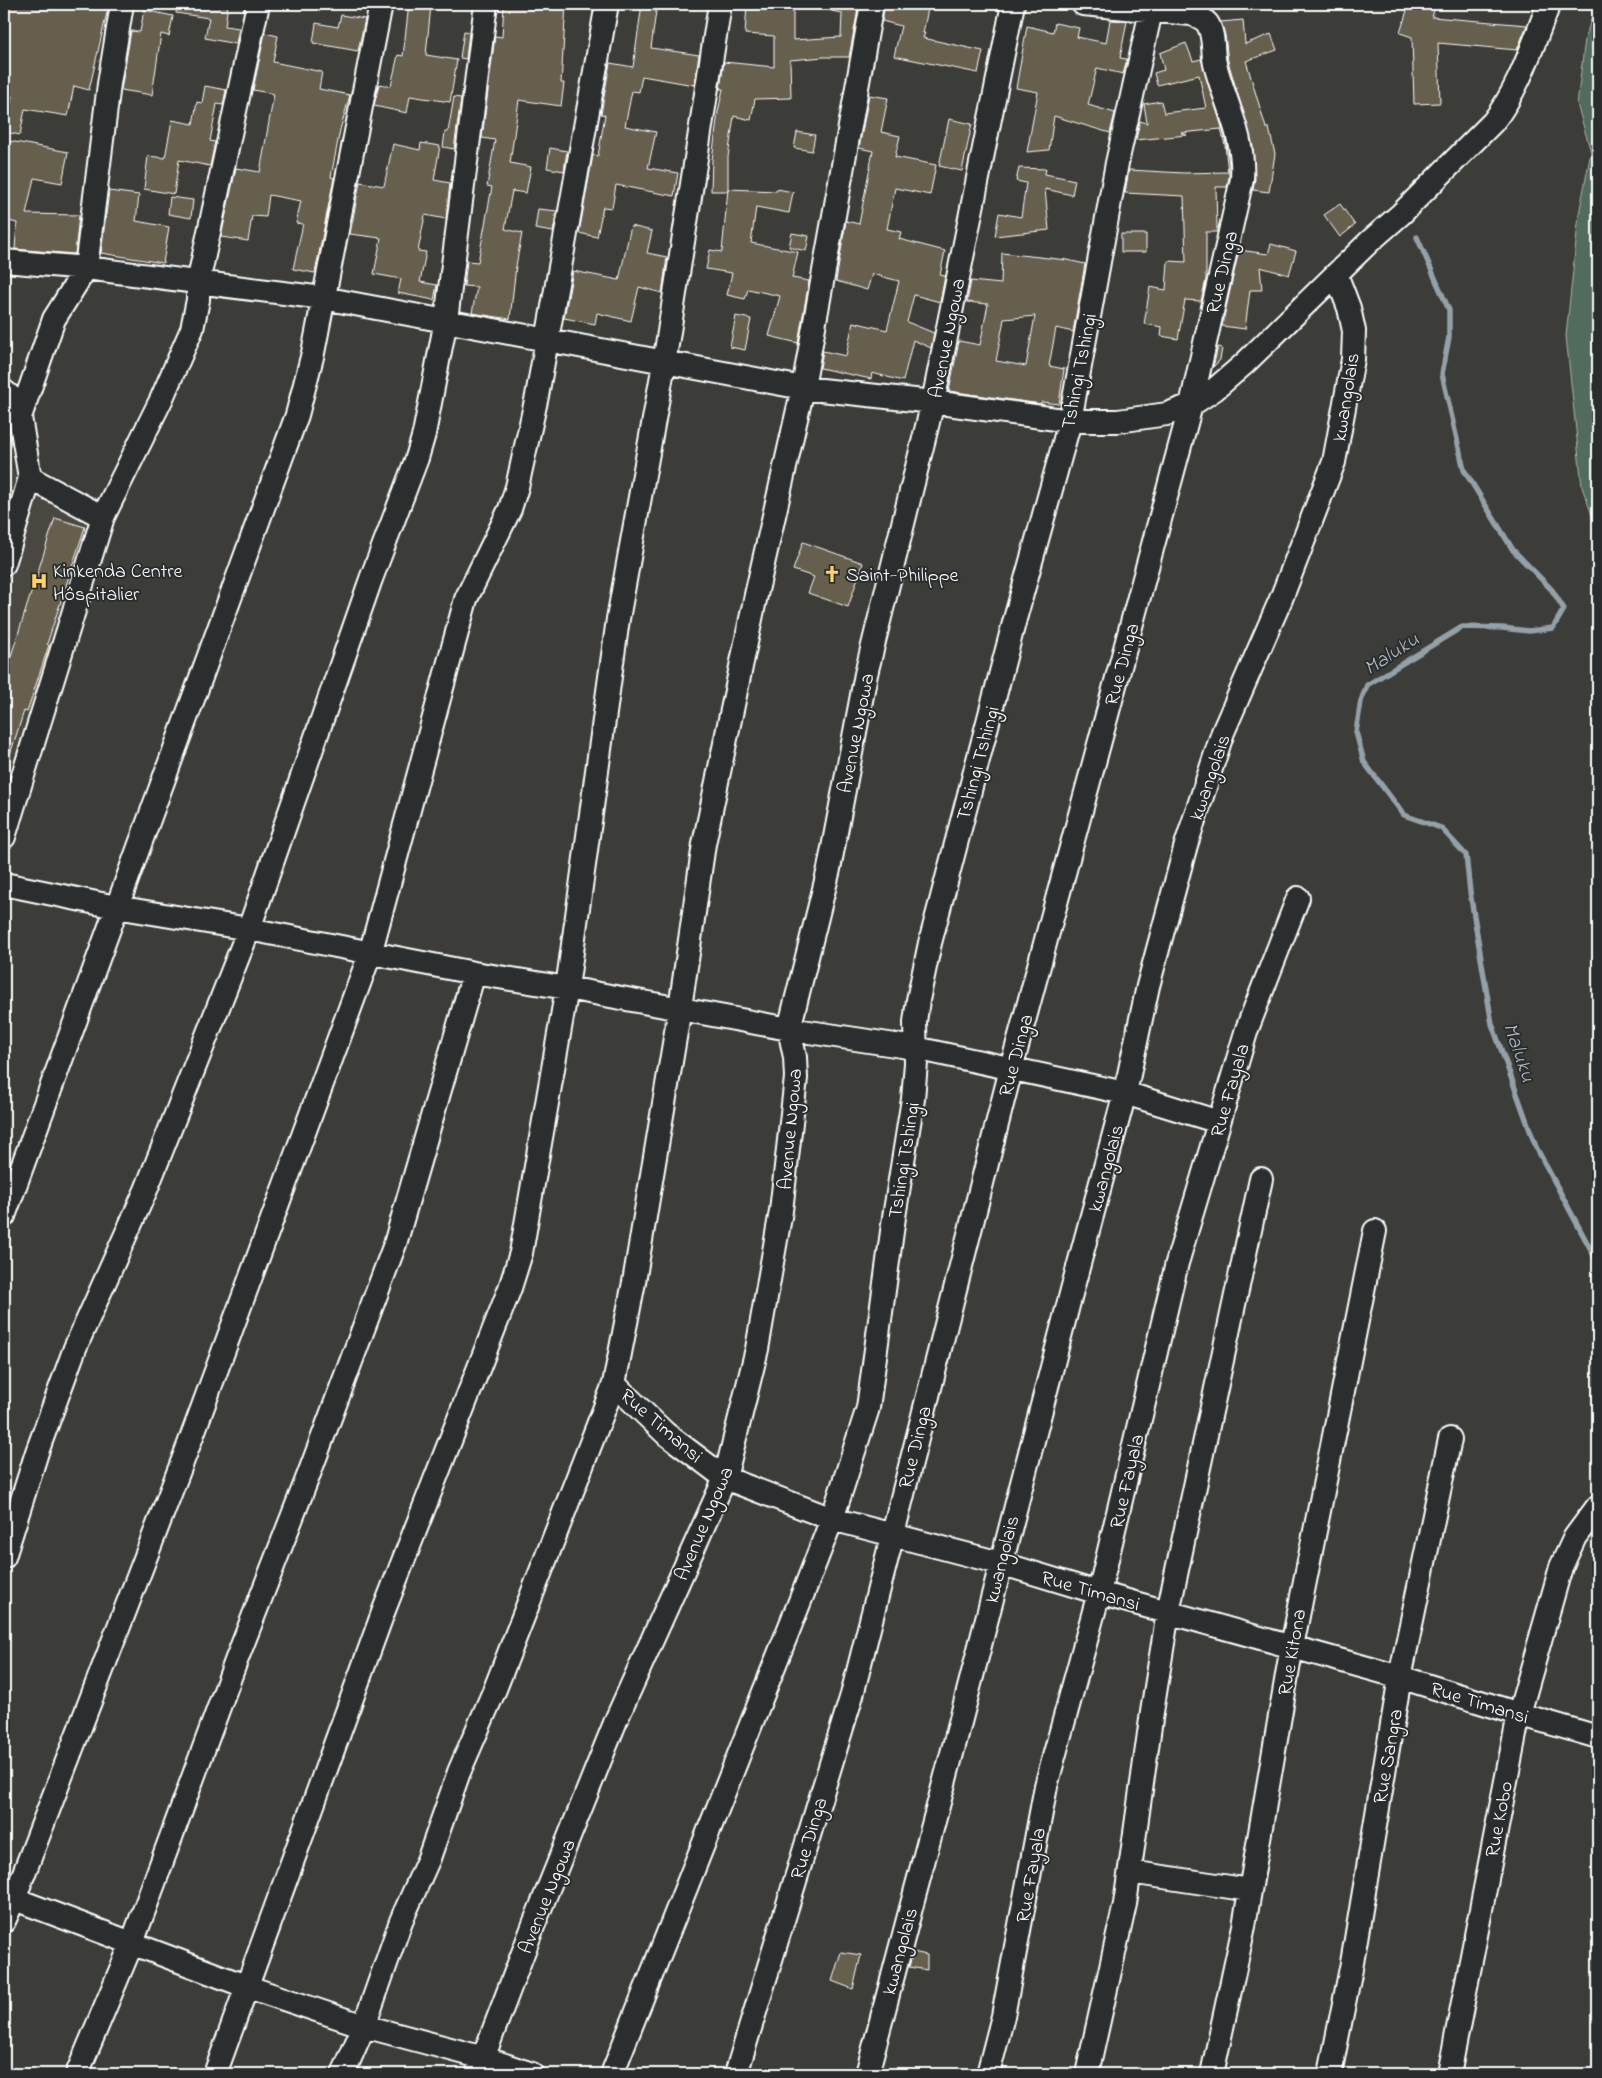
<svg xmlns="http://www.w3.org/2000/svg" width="1602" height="2078" viewBox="0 0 1602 2078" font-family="'Indie Flower',sans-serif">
<rect width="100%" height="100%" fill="#3c3c38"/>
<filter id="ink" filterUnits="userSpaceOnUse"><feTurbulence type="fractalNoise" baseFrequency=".02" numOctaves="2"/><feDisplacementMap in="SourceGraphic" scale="10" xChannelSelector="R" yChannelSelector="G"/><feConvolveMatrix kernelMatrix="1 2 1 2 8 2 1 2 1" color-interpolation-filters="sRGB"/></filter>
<g filter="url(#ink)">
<!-- built -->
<path fill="#49463f" d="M4 452 19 481 91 523 4 806Z"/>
<!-- green -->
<path fill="#516c5b" stroke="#a8b6ad" d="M1596 4H1598V532L1582 487 1566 336 1579 214 1591 152 1577 104 1585 39Z"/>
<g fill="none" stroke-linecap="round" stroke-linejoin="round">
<!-- stream -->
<path stroke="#94a1a9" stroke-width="5.5" d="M1417 237 1449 310V337L1442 374 1464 470 1513 550 1552 590 1564 609 1553 628 1529 631 1502 628 1462 627 1367 685 1361 701 1356 732 1364 762 1404 815 1441 828 1466 855 1470 892 1492 1024 1536 1147 1598 1263"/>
</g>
<!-- building -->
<path fill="#665e4e" stroke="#fff" fill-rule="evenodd" d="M11 4H80L108 8 89 90 74 86 68 116 25 109 20 135 6 132 12 96 4 95V29Z
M177 4H228L225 26 239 28 236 44 205 38 209 18 176 13Z
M409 4 431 5 426 55 457 60 450 102 410 96 407 113 374 106 379 84 391 86 398 55 403 56Z
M504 4H566L561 83H564L561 106 519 100 510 163 531 167 526 193 512 191 505 229 522 233 516 266 510 319 472 313 477 287 464 286 467 261 478 262 492 187 487 186 495 140 482 138 495 36 502 37Z
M642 4H657L651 48 699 55 694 85 642 76 639 92 632 91 625 126 656 132 648 168 678 173 674 196 616 185 612 208 603 207 597 237 579 233 593 155 598 156 605 115 601 114 610 63 633 67Z
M747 4H769V8H793V40L841 37 842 13 831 11 832 4H859L849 57H824L790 60 791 98 755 99 751 120 734 116 728 157V191H711L712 160 718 112 723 89H720L724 62 774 67V36L745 34Z
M885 4H929L923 33H925L923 38 983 51 978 73 894 56 901 26 882 21Z
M1409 4H1436L1432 17 1527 25 1517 50 1438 43 1440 103 1414 104 1412 37 1400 33Z
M144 10 173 16 169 36 161 34 152 95 121 90 131 31 140 32Z
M341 15 365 19 358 51 313 43 316 23 338 27Z
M1110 20 1127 21 1120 58 1127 59 1123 74 1097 68 1088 105 1115 113 1110 133 1054 116 1049 150 1027 152 1038 92 1016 88 1027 26 1053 32 1055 23 1079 28 1077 37 1106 43Z
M1243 20 1245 44 1271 34 1277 50 1246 61 1266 128H1269L1275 154 1269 192 1253 190 1255 179 1253 146 1228 61 1225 35 1221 22Z
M464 31 469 32 466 59 460 58Z
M265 33 278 36 273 62 322 72 319 89 350 95 340 130 331 177 334 178 315 273 293 269 303 224 296 223 301 201 269 195 266 217 252 216 248 241 221 237 236 168 260 172 274 94 253 90Z
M1186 43 1193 61 1201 59 1225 137 1229 164V177L1227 187H1216L1217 229V232H1206V280L1201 301 1185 300 1178 339 1161 336 1162 327 1144 324 1150 287 1166 290 1168 261 1186 262 1184 196 1125 193 1129 170 1183 173 1228 172 1225 145 1221 129 1181 133 1187 135 1136 140 1140 121 1147 123 1144 104 1161 101 1164 113 1206 108 1199 75 1157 85 1154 73 1164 70 1160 53Z
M205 86 226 90 223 105 217 104 210 141 215 142 210 166 179 160 174 194 144 189 148 156 165 158 172 120 193 124 197 102 202 103Z
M869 95 888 98 881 132 900 136 895 157 936 165 930 195 895 188 887 229 901 232 899 239 945 251 940 275 945 276 940 302 914 295 907 322 934 333 931 348 913 340 903 381 872 373 871 379 820 368 823 351 846 356 853 322 887 330 899 281 872 274 867 290 836 281 846 221 859 224 873 151 859 148Z
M454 97 461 98 454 149 443 147 445 132H448Z
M949 119 972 124 962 171 939 166Z
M797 132 815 135 812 151 794 148Z
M10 141 68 152 62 183 34 178 26 214 79 215 75 254 15 249 17 223 4 220V169Z
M421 143 440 146 434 180 450 183 446 219 425 215 418 251 426 252 420 282 437 285 434 300 398 293 401 279 374 274 381 238 350 234 360 182 384 186 393 144 420 150Z
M550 148 567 151 564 171 547 168Z
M1019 168 1046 169 1045 174 1075 180 1072 195 1045 189 1049 230 995 236 999 213 1021 217 1026 183 1016 181Z
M728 189 777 191V189L793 192 789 213 756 207 751 243 798 252 792 278 809 281 798 343 769 336 780 296 748 289 745 299 727 295 732 273 706 269 710 250 722 252Z
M109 191 139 195 136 221 169 227 163 263 101 253Z
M170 197 193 200 191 218 168 214Z
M1340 204 1355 225 1340 237 1324 215Z
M538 209 557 211 553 232 535 229Z
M631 226 652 231 647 253 667 257 662 293 639 287 631 321 597 313 595 324 564 318 573 271 619 280Z
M792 233 809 236 806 251 789 247Z
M1121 234H1146V252H1121Z
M1271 244 1296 251 1289 275 1260 267 1262 290H1250L1245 329 1222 326 1239 250 1268 254Z
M1002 253 1067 260 1085 264 1073 332 1056 328 1049 366 1064 369 1059 404 1041 402V404L949 391 959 341 980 345 988 304 967 302 971 281 1001 284ZM1035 316 1026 366 996 361 1004 319Z
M736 316 751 319 745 350 730 347Z
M1218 347 1222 348 1220 360 1213 367Z
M55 518 85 527 47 644 49 645 27 712 24 711 7 764H4V678Z
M803 542 863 563 848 607 808 593 814 577 793 570Z
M841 1952 861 1955 853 1989 832 1981Z
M913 1952 927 1955V1970L909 1967Z"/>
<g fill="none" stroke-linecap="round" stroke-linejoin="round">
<!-- minor casing -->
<g stroke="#fff" stroke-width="26">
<path id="minor" d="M4 261 86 268 323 298 803 388 933 402 1070 421H1118L1167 414 1191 405 1215 389 1244 364 1369 242 1401 214 1493 122C1520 88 1533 43 1549 4
M4 391 11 397 20 417 30 478 4 564
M20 417 54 319 86 268 109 84 122 4
M30 478 103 517
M4 837 103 517 161 400 192 329 198 300V283L258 4
M4 884 116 907 249 929 474 973 567 988 789 1029 915 1048 1125 1093 1219 1122
M4 1216 297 415 313 353 381 4
M614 1384 665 1433 725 1478 832 1519 1000 1563 1099 1593 1400 1677 1519 1714 1598 1737
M4 1557 37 1452 75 1348 146 1190 249 929 371 579 417 458 424 434 446 320 486 4
M1130 1872 1250 1890
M4 1895 248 1987 364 2026 484 2058 532 2074
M4 1921 14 1899 188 1447 370 954 466 599 510 509 517 487 537 396 607 4
M77 2074 132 1943 236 1661 309 1474 395 1244 474 973
M215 2074 384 1610 510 1288 521 1253 567 988 618 619 664 364 720 4
M343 2074 364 2026 401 1921 429 1858 459 1772 495 1689 614 1384 634 1282 680 1008 704 844 756 595 803 388 872 4
M477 2074 534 1924 617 1718 725 1478 757 1349 781 1211 796 1078 795 1057 789 1029 829 869 866 674 933 402 1013 4
M612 2074 806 1586 832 1519 868 1408 894 1217 913 1099 916 1063 915 1022 918 1000 930 943 1015 619 1070 421 1117 163 1151 11
M736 2074 852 1695 1011 1069 1191 405 1242 179C1245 136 1225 104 1215 64 1212 52 1215 34 1207 23 1203 18 1197 16 1191 14L1083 4
M867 2074 955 1742 1072 1290 1125 1093 1148 986 1186 845 1223 732 1281 599 1334 462 1353 359 1354 331 1349 308 1336 274
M988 2074 1003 2016 1046 1786 1099 1593 1177 1263 1247 1029 1298 898
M1087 2074 1125 1904 1152 1712 1168 1612 1261 1179
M1212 2074 1244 1926 1292 1646 1375 1231
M1330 2074 1352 1963 1400 1677 1450 1439
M1449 2074 1519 1714 1561 1567 1575 1537 1598 1506"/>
</g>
<!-- minor -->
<use href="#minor" stroke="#2a2d2e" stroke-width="22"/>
</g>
</g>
<!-- icons -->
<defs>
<g id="church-bare" transform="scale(1.35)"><path d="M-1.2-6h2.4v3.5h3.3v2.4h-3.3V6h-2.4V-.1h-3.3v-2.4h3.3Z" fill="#ffd166" stroke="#2a2d2e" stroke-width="2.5" paint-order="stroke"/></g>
<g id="hospital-bare" transform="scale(1.35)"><path d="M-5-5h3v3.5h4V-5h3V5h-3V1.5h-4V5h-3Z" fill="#ffd166" stroke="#2a2d2e" stroke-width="2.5" paint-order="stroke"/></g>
</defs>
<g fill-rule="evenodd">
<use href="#church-bare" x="832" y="574"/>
<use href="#hospital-bare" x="39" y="581"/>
</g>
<g text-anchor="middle" stroke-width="4" stroke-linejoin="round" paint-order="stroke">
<!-- street labels -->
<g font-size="20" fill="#fff" stroke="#2a2d2e">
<text transform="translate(1221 272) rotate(-77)" y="7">Rue Dinga</text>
<text transform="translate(946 338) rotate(-79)" y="7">Avenue Ngowa</text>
<text transform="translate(1078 371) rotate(-79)" y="7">Tshingi Tshingi</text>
<text transform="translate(1345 397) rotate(-81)" y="7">kwangolais</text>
<text transform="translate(1121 664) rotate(-75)" y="7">Rue Dinga</text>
<text transform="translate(855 733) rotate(-79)" y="7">Avenue Ngowa</text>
<text transform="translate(977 763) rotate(-75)" y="7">Tshingi Tshingi</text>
<text transform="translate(1209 777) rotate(-71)" y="7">kwangolais</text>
<text transform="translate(1015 1055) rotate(-75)" y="7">Rue Dinga</text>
<text transform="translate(1229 1090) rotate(-74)" y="7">Rue Fayala</text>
<text transform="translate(789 1129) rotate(-85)" y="7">Avenue Ngowa</text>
<text transform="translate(903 1160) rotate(-81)" y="7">Tshingi Tshingi</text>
<text transform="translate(1105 1168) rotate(-75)" y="7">kwangolais</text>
<text transform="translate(662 1425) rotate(41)" y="7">Rue Timansi</text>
<text transform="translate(914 1447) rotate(-76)" y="7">Rue Dinga</text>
<text transform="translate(1126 1481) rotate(-77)" y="7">Rue Fayala</text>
<text transform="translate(703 1523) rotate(-67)" y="7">Avenue Ngowa</text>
<text transform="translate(1001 1559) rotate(-76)" y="7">kwangolais</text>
<text transform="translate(1091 1590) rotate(16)" y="7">Rue Timansi</text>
<text transform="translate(1291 1652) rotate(-80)" y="7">Rue Kitona</text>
<text transform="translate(1480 1702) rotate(17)" y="7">Rue Timansi</text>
<text transform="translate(1387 1756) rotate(-80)" y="7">Rue Sangra</text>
<text transform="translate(1498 1819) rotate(-79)" y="7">Rue Kobo</text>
<text transform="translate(808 1838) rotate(-73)" y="7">Rue Dinga</text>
<text transform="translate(1030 1875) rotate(-80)" y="7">Rue Fayala</text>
<text transform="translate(546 1896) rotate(-68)" y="7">Avenue Ngowa</text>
<text transform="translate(899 1951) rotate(-75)" y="7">kwangolais</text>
</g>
<!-- poi labels -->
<g font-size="20" fill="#fff" stroke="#2a2d2e" text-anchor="start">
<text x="53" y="577">Kinkenda Centre<tspan x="53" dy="23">Hôspitalier</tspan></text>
<text x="846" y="581">Saint-Philippe</text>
</g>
<!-- water labels -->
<g font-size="21" font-style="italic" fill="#aeb9bf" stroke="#2a2d2e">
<text transform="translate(1391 653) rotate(-33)" y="7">Maluku</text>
<text transform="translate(1520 1052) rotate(71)" y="7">Maluku</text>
</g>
</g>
<!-- margin -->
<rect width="1602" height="2078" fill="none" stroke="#2a2d2e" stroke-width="20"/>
<rect x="10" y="10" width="1582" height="2058" fill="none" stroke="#fff" stroke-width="2" filter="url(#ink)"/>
</svg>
